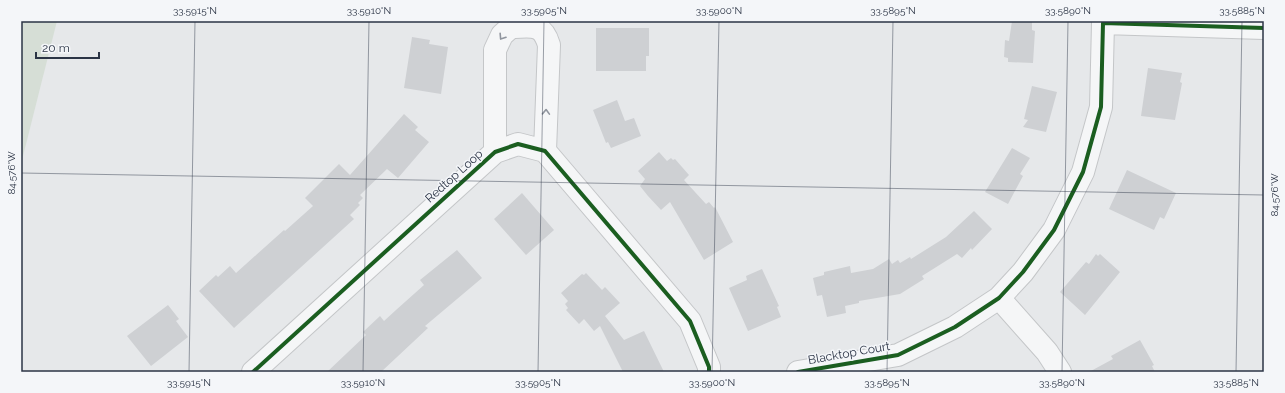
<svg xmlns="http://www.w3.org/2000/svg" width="1285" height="393" viewBox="0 0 1285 393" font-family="Raleway,sans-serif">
<rect width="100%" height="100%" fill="#e6e8ea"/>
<!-- green -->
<path fill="#d6ded6" d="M21 21H57L21 164Z"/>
<!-- building -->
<path fill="#ced0d3" d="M1012 21H1032V30L1035 31 1033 63 1008 62V58L1004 57 1005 40 1009 41Z
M596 28H649V56H646V71H596Z
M412 37 430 40 429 44 448 47 441 94 404 88Z
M1148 68 1182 73 1180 82 1182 83 1175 120 1141 116Z
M1032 86 1057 92 1046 132 1023 127 1028 120 1024 119Z
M617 100 625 121 634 118 641 136 611 148 608 142 606 143 593 110Z
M404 114 418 127 415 130 429 142 398 178 387 169 360 195 363 198 358 203 360 205 350 215 354 219 234 328 199 291 216 275 218 277 230 266 236 273 284 230 285 231 313 206 305 198 339 164 350 175Z
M1012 148 1030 158 1020 174 1023 176 1008 204 985 192Z
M659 152 667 161 671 158 673 160 675 159 689 175 684 180 706 204 709 202 714 208 715 207 733 242 704 260 670 202 661 210 648 196 640 186 645 179 638 171Z
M1127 170 1176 193 1164 219 1160 217 1154 230 1109 209Z
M522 193 554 230 526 255 494 219Z
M974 211 992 229 972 250 971 248 962 258 957 254 922 276 924 279 900 294 859 301V303L845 306 846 313 827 317 822 295 817 296 813 278 824 275V272L850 266 851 273 873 269 889 259 892 264 898 260 900 263 910 257 911 259 946 237Z
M457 250 482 278 425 326 428 328 381 372H327L366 335 363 332 380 316 384 321 396 310 424 285 420 280Z
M1096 254 1098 256 1100 254 1120 272 1085 315 1060 292 1086 262 1089 264Z
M762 269 779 306 777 307 781 317 748 331 729 288 747 280 746 276Z
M586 273 602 290 605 287 620 303 605 316 624 340 644 331 664 372H623L600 326 594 331 584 319 579 324 566 310 568 308 565 304 568 301 561 293 582 274 584 275Z
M168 305 179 319 176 321 188 337 151 366 127 336Z
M1140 340 1154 365 1152 366 1155 372H1089L1113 359 1111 356Z"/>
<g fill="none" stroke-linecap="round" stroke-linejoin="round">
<!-- minor casing -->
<g stroke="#c4c6c8" stroke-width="24">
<path id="minor" d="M495 152V50L502 35 511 27C532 27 542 22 549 45L545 151
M999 298 1047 352 1060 372
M253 372 495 152 518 144 545 151 690 321 709 367V372
M798 372 898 355 955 327 999 298 1023 272 1054 230 1083 172 1101 107 1103 23 1264 28"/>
</g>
<!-- minor -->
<use href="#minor" stroke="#f5f6f7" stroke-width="22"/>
<!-- cycleway casing -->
<g stroke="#f4f6f9" stroke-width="6">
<path id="cycleway" d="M253 372 495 152 518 144 545 151 690 321 709 367V372
M798 372 898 355 955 327 999 298 1023 272 1054 230 1083 172 1101 107 1103 23 1264 28"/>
</g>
<!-- cycleway -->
<use href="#cycleway" stroke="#1b5e20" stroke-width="4"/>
</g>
<!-- one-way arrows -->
<defs><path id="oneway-chevron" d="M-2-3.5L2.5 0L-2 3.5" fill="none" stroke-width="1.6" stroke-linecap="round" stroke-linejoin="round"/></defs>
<g stroke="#90959e">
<use href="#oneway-chevron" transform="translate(502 37) rotate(123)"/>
<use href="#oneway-chevron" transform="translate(546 112) rotate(-88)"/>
</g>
<!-- ticks -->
<path fill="none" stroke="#2b3445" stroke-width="1" stroke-opacity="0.45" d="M21 173 1264 195M189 372 195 21M363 372 369 21M538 372 544 21M712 372 719 21M887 372 893 21M1062 372 1068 21M1236 372 1242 21"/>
<g text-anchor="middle" stroke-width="3" stroke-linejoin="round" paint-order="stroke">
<!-- street labels -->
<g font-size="12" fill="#2b3445" stroke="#f4f6f9">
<text transform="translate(454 176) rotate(-42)" y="4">Redtop Loop</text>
<text transform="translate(849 353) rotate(-10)" y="4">Blacktop Court</text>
</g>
</g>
<!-- border -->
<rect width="1285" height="393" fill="none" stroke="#f4f6f9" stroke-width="44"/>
<!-- scale -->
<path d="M36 52v6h63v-6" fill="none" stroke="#2b3445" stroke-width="2"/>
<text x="42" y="52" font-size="12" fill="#2b3445" stroke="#f4f6f9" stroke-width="3" paint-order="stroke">20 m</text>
<rect x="22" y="22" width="1241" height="349" fill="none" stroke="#2b3445" stroke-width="1.5"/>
<g font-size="10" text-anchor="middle" fill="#2b3445">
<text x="195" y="14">33.5915°N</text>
<text x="369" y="14">33.5910°N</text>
<text x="544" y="14">33.5905°N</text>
<text x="719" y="14">33.5900°N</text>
<text x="893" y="14">33.5895°N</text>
<text x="1068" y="14">33.5890°N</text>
<text x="1242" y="14">33.5885°N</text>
<text transform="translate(11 173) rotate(-90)" y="4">84.576°W</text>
<text transform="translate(1274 195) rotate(-90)" y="4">84.576°W</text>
<text x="189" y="386">33.5915°N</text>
<text x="363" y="386">33.5910°N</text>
<text x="538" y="386">33.5905°N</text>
<text x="712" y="386">33.5900°N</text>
<text x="887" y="386">33.5895°N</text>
<text x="1062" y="386">33.5890°N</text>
<text x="1236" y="386">33.5885°N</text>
</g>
</svg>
